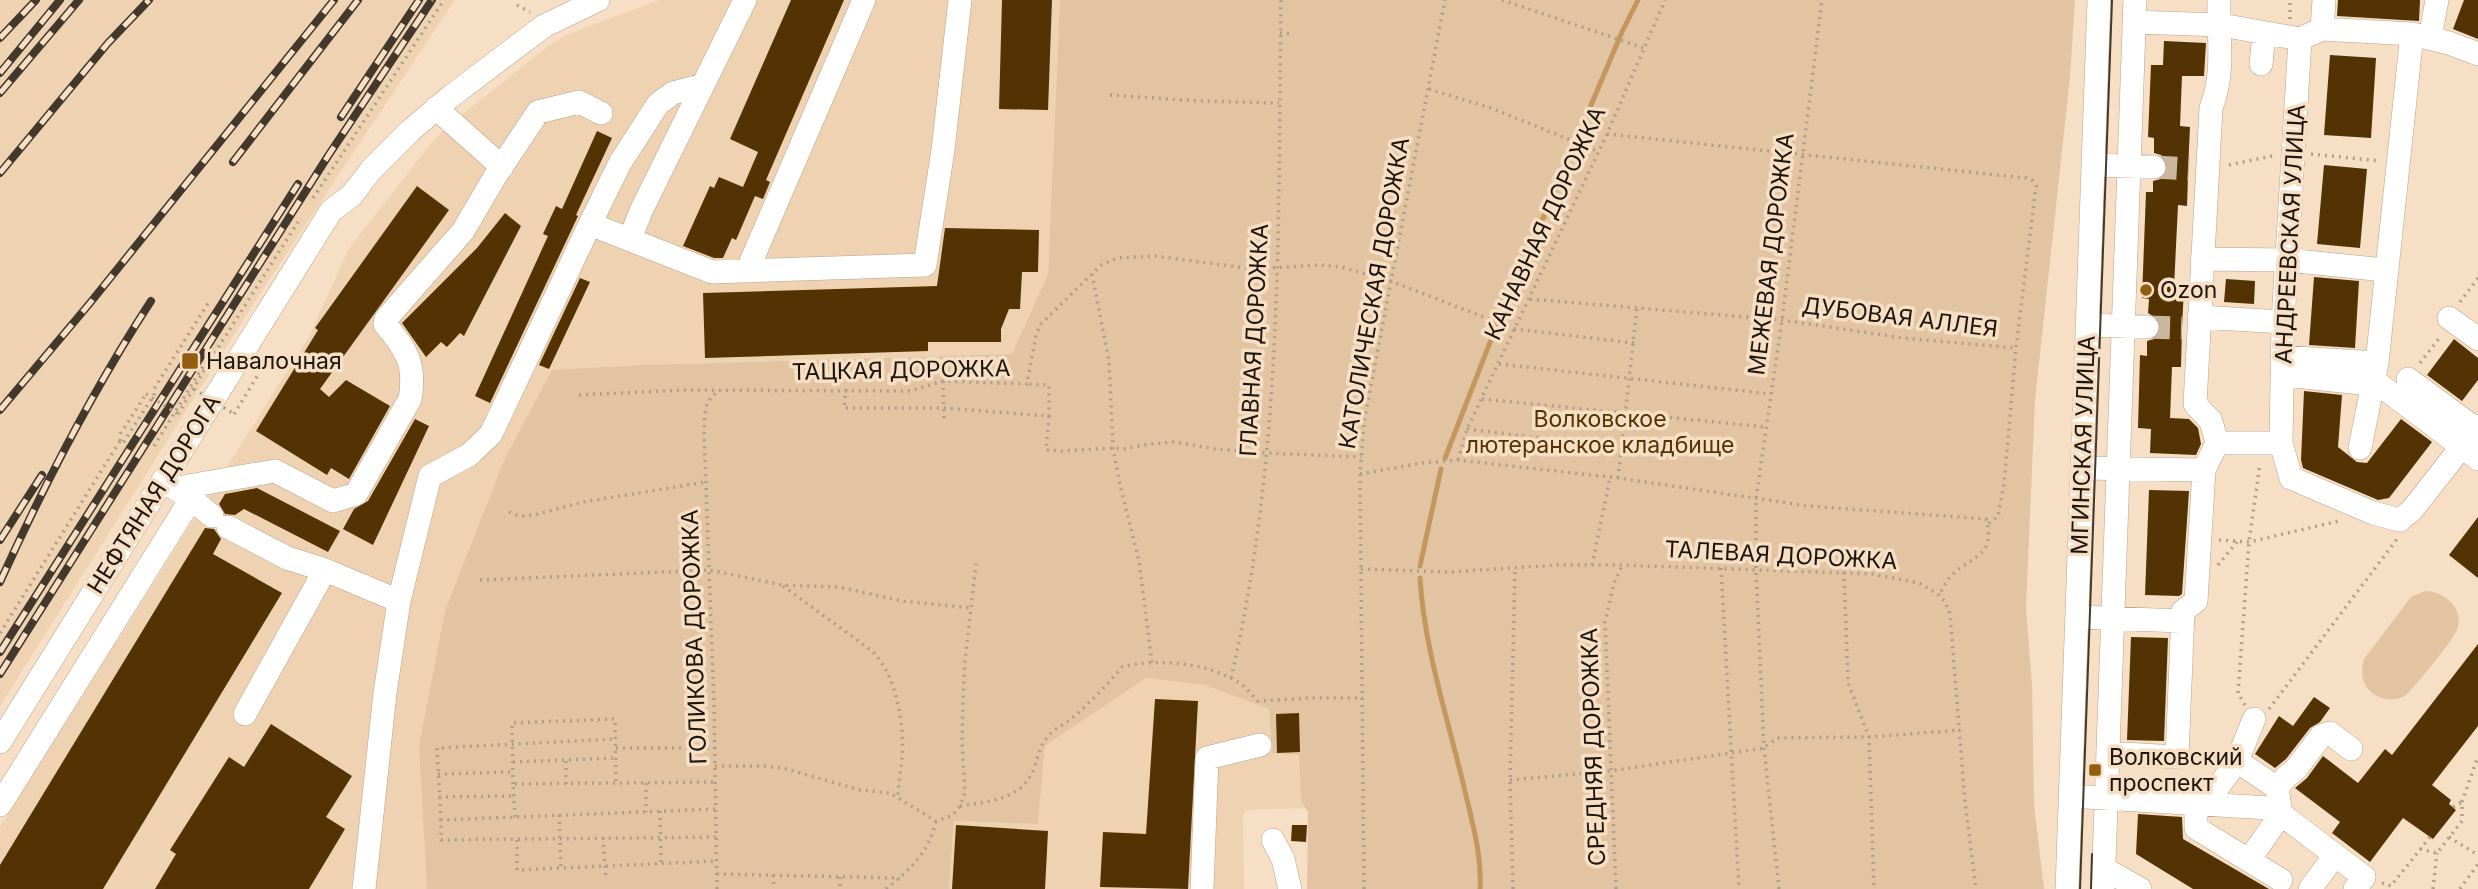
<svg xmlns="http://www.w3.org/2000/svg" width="2478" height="889" viewBox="0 0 2478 889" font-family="Inter,sans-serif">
<rect width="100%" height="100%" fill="#f6dfc4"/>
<!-- built -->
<path fill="#efd2b2" d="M0 0H455L259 295 0 706Z
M659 0H1060L1048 274 1012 354 644 365 419 746 427 889H0V827L309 337 348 250 433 141 453 122 548 46 566 35Z
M1145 678 1204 685 1269 709 1272 752 1299 755 1301 801 1305 808 1246 810 1243 815 1244 889H949L954 821 1038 824 1045 746Z"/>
<!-- green -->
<path fill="#e2c4a3" d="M1060 0H2075L2070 77 2035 400 2026 608 2032 684 2034 805 2044 889H1307L1308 812 1301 801 1299 755 1272 753 1269 709 1204 685 1146 678 1045 746 1038 824 954 821 949 889H427L419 746 445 611 505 458 552 370 644 365 1012 354 1048 274Z
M2425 591C2445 591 2465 609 2457 630 2453 640 2411 693 2403 697 2391 702 2377 699 2368 689 2361 680 2361 670 2364 659L2411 597Z"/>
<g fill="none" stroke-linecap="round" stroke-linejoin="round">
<!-- stream -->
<path stroke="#c5965d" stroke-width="5" d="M1501 317 1622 32 1638 0
M1445 458 1496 327
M1420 566 1441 469
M1420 578C1424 647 1447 716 1463 783 1471 818 1482 853 1480 889"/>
</g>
<!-- building -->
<path fill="#533303" d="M791 0H844L766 180 770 182 763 199 755 196 736 240 732 238 723 258H714L683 246 710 186 714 188 719 177 743 187 758 152 730 139Z
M1002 0H1052L1048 110 999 109Z
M2338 0H2420L2419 21 2337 16Z
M2464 0H2478V39L2453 29Z
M2164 41 2206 43 2204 76H2182L2180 126 2190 127 2189 148 2187 206 2178 205 2174 287H2184L2182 328 2181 367H2172L2170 418 2189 419 2198 428 2201 444 2196 455 2150 453 2151 429 2138 428 2140 355 2147 356V341L2154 339 2161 328 2159 320 2148 313 2149 299 2142 298 2146 192H2153V181L2161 179 2168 168 2166 160 2161 155 2154 153V138L2148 137 2151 65H2163Z
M2330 55 2376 58 2371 138 2324 135Z
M597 131 612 138 576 215 578 216 490 403 475 396 548 236 543 234 556 206 562 209Z
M2324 165 2367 169 2360 248 2317 244Z
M417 186 449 210 320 389 329 397 346 380 390 406 349 479 331 468 327 475 256 431 318 330 315 328Z
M505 213 521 226 464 336 460 333 447 347 441 342 426 357 402 323 477 248Z
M945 228 1039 230 1038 272H1022L1020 309H1009L1001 329V342H928V351L705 358 703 293 937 286Z
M2314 277 2359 281 2355 348 2309 345Z
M580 278 590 282 549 369 539 365Z
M2226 279 2255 281 2254 304 2224 302Z
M2454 339 2478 358V380L2462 401 2427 375Z
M2304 391 2342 395 2338 447 2357 462 2367 463 2401 419 2432 442 2389 498 2378 500 2303 468 2301 460Z
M415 419 429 426 373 545 343 529 354 509 368 501Z
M257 488 340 531 328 552 244 509 235 515 225 514 219 504 225 494Z
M2149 490 2189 491 2182 594 2179 596 2145 595Z
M2478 517V578L2449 555Z
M205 528 214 529 221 539 213 554 282 593 103 889H0V865Z
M2131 637 2168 638 2164 741 2127 740Z
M2478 644V726L2432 785 2451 800 2449 804 2456 810 2433 839 2403 818 2370 862 2332 833 2340 822 2295 788 2307 778 2323 756 2358 783 2385 749 2392 755Z
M2314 697 2330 708 2320 722 2310 728 2286 759 2275 768 2255 754 2279 716 2293 726Z
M1155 699 1198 701 1188 889 1100 887 1103 832 1146 834Z
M1299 713 1300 752 1277 753 1276 714Z
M271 724 352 776 326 817 345 829 309 889H155L176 854 170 850 229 757 244 767Z
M2138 814 2182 817 2183 839 2269 889H2193L2136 854Z
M956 825 1048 831 1045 889H952Z
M1292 825H1307L1306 842 1291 841Z"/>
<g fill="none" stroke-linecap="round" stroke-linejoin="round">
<!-- minor-tunnel -->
<path stroke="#cbb79f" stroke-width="23" stroke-dasharray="23 11" stroke-linecap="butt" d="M2154 167 2189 169
M2147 327 2182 328"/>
<!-- minor casing -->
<g stroke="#b9a38a" stroke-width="24">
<path id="minor" d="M2134 22 2221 25 2300 39 2283 322 2281 443 2291 478 2373 513 2400 520
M2322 29 2324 0
M2430 38 2437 0
M2300 39 2322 29 2412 34 2449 43 2478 54
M2261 64 2264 33
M703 85 673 93 658 104 620 163 590 224 712 272 925 265 943 150 960 0
M436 108 502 167
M2093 165 2154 167
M630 239 641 211 745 0
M2202 259 2287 260 2375 269 2386 273
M747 271 864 0
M2199 317 2283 322
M2449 318 2478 339
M2088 325 2147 327
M2283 357 2377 363
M2283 375 2380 385 2478 459
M2408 379 2476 429
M2217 443H2281
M2360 448 2377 363 2412 34
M2082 468 2204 470 2217 443 2211 421 2195 404 2211 108C2225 73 2218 37 2219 0
M177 488 275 471 333 501 356 494 410 399C416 365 407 350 385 324L386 319 463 231 496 175 538 112 579 102 601 113
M191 499 212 516
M2400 520 2412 510 2478 426
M228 527 287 558 325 570 399 601 385 693 364 889
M399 601 430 476 469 455 491 434 590 224
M2077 617 2182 621
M245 714 325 570
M0 742 331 211 352 195 371 170 411 130 450 97 544 26 598 0
M2123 754 2177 757 2183 611 2196 601 2204 470
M2237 761 2277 788 2281 814 2249 860
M2277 788 2286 777 2296 769 2321 736 2330 733 2351 749
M2070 796 2269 808 2281 814 2364 877 2355 889
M2196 802V828L2281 880
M2212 803 2218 787 2237 761 2254 719
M0 805 191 499 168 484
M1273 840 1283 859 1290 889
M2103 868 2140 889
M1202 889 1207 758 1260 745
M2067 889 2099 0
M2103 889 2135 0
M2310 889 2335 855"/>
</g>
<!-- path -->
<path stroke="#b09e88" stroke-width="3.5" stroke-dasharray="2 5" stroke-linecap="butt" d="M1502 0 1644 48
M517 5 530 12
M2290 19V0
M1280 33 1293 34
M1429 89 1491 108 1598 151
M1110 95 1199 101 1279 103
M1607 134 2026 178 2033 181 2036 186 2016 348 2004 484 1998 516 1988 524
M2311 154 2380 161
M2229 165 2272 156
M313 198 444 0
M1092 274 1109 361 1113 448 1121 489 1139 561 1152 663
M1530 299 1782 320 1903 338 2016 348
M2460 302 2478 278
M2420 363 2441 336
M1499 364 1771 394
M943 381 944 420
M846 389 844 408H944L1049 416V385L1027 384
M579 395 683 390 910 391 943 381 1027 384 1036 335 1041 324 1101 265 1117 258 1155 256 1254 269 1320 265 1341 267 1390 281 1515 329 1634 343
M1482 399 1766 427
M178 414 211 359
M234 414 258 375V367
M1049 416 1046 450 1062 451 1113 448 1124 449 1150 444 1175 442 1215 449 1268 453 1361 457
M1467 429 1621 448
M120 441 121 433 146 394
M154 446 207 360 211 359 298 222
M1458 460 1467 429 1607 134 1665 0
M1360 474 1422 463 1458 460 1618 478 1808 506 1986 519C1997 557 1970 556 1951 576 1946 581 1943 589 1939 595
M1618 478 1637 308
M509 512 519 516 534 515 583 502 706 482
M2219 540 2249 542 2339 521
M1592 565 1610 478
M2218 565 2237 542
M1721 568 1739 889
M1361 569 1449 572 1557 565H1623L1872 574 1919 583 1939 595 1945 602 1950 614 1965 802 1976 889
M1844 572 1848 683 1869 737 1874 889
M480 580 710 570 782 585 839 587 902 601 971 608
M783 586 872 651C896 674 905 725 902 758 901 771 898 784 898 797
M0 633 120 441 123 443 154 395V389L210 300
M1231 678C1283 457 1278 226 1281 0
M2245 705 2238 693 2249 542 2260 463
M2269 709 2397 539
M616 748H715
M513 762 616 758
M715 766H765L783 768 860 790 890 793 936 821 953 815 960 806 965 793 962 742 963 700 965 660 976 564
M438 774 513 772
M1510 780 1610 771 1764 748 1777 738 1869 737 1960 730
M646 783V812
M513 784 512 723 615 719 616 783
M566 784V760
M439 797 514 796
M960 806C990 801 1021 800 1034 769 1038 756 1040 744 1050 734 1056 728 1065 724 1072 718 1090 703 1106 686 1122 667 1155 658 1209 663 1238 682 1246 687 1252 695 1258 701L1311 698H1363
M2453 807 2462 802
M715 809 441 820V840L716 837
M660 811 661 863
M559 815 561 868
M515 817 513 784 715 782
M441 820 437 748 615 739
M2449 837 2478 855
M603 838 606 880
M517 840V870L716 861
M2420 849 2437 853 2462 821V802L2478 756
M717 874 900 878
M773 875 774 889
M840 877V889
M2382 883 2391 886 2430 837
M717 889 714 705 704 432C705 417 703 400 718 392
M886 889C910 870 929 852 936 821
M1364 889 1360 474 1364 422 1445 0
M1513 889 1510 780 1515 569
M1616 889 1605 622 1614 583 1622 566
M1779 889 1764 748 1756 569V498L1782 320 1822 0
M2433 889 2437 853
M2460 889 2478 864"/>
<!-- minor -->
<use href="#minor" stroke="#fff" stroke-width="23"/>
<!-- tram -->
<path stroke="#42382b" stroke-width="2" d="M2080 889 2112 0
M2091 889 2092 854"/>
<!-- rail casing -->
<g stroke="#42382b" stroke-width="8">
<path id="rail" d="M0 38 36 0
M0 73 60 0
M0 93 79 0
M341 117 419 0
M233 162 358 0
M0 173 108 43 149 0
M0 410 90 303 334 0
M0 540 42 475
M0 582C44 485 93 390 151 301
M0 652 298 184
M0 674 328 156 432 0"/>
</g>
<!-- rail -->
<use href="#rail" stroke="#f6dfc4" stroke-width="5" stroke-dasharray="16" stroke-linecap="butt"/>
<!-- path-bridge -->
<path stroke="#b09e88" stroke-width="3.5" stroke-dasharray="2 5" stroke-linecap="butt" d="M194 389 234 414
M146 394 178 414"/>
</g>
<!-- markers -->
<g fill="#915e0f" stroke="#f6dfc4" stroke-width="2.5">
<circle cx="2146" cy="290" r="7"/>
<rect x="181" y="352" width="18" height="18" rx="3.5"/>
<rect x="2088" y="763" width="14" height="14" rx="3.5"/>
</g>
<g text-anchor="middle" stroke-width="7" stroke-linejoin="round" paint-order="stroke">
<!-- street labels -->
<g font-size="23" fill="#1e160c" stroke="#f6dfc4">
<text transform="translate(1545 223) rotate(-65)" y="8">КАНАВНАЯ ДОРОЖКА</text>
<text transform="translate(2290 234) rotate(-87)" y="8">АНДРЕЕВСКАЯ УЛИЦА</text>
<text transform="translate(1771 254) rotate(-83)" y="8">МЕЖЕВАЯ ДОРОЖКА</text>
<text transform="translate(1374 293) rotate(-80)" y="8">КАТОЛИЧЕСКАЯ ДОРОЖКА</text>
<text transform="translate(1900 317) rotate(7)" y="8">ДУБОВАЯ АЛЛЕЯ</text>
<text transform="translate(1254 340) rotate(-87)" y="8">ГЛАВНАЯ ДОРОЖКА</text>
<text transform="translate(901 370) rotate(-1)" y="8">ТАЦКАЯ ДОРОЖКА</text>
<text transform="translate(2083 445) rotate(-88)" y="8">МГИНСКАЯ УЛИЦА</text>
<text transform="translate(154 494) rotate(-58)" y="8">НЕФТЯНАЯ ДОРОГА</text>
<text transform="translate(1781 555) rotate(3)" y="8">ТАЛЕВАЯ ДОРОЖКА</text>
<text transform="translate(694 637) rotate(-92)" y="8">ГОЛИКОВА ДОРОЖКА</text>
<text transform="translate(1593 747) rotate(-92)" y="8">СРЕДНЯЯ ДОРОЖКА</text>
</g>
<!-- poi labels -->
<g font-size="23" fill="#1e160c" stroke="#f6dfc4" text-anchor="start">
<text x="2160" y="298">Ozon</text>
<text x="206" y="369">Навалочная</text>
<text x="2109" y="765">Волковский<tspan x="2109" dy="26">проспект</tspan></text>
</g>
<!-- park labels -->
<g font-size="23" fill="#543405" stroke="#f6dfc4">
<text x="1600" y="427">Волковское<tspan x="1600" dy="26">лютеранское кладбище</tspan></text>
</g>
</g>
</svg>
